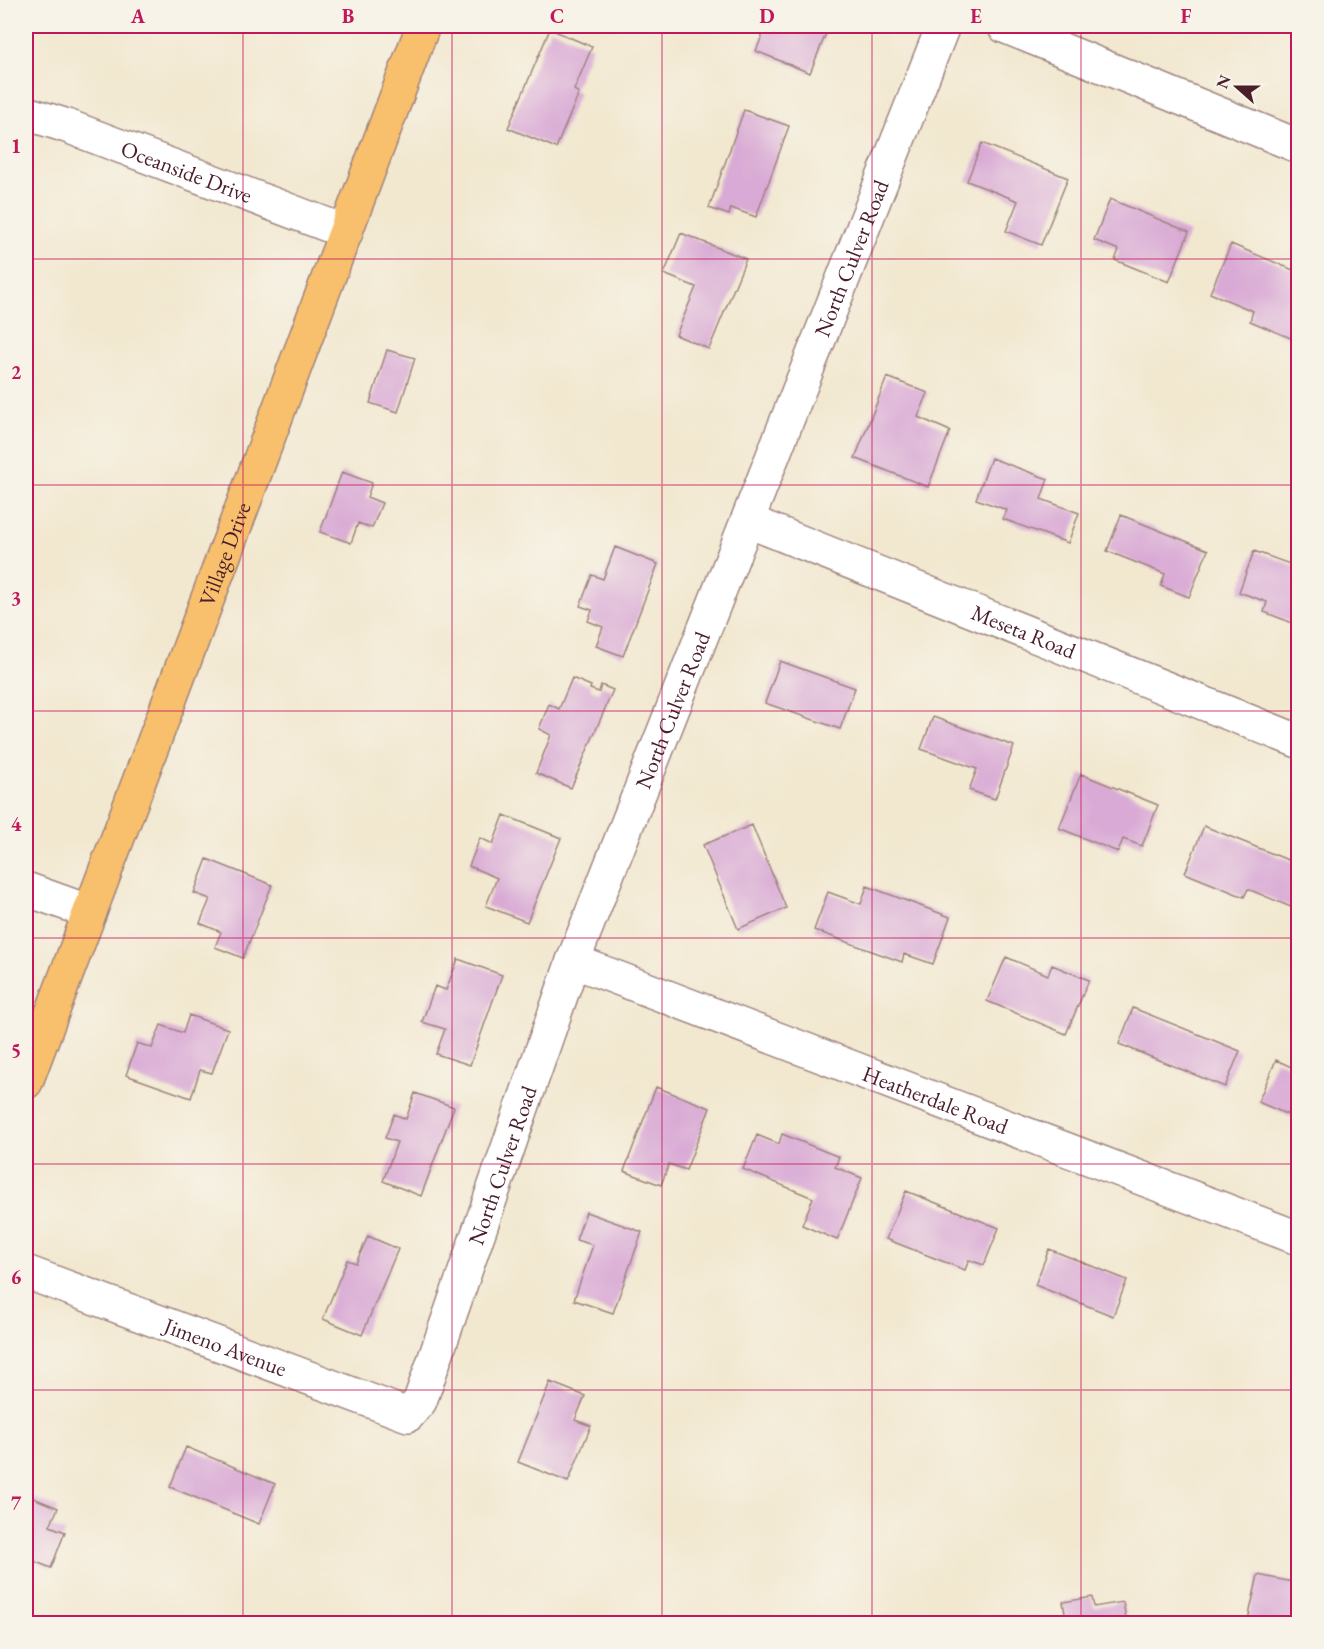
<svg xmlns="http://www.w3.org/2000/svg" width="1324" height="1649" viewBox="0 0 1324 1649" font-family="'EB Garamond',serif">
<rect width="100%" height="100%" fill="#f7f3e8"/>
<filter id="ink" filterUnits="userSpaceOnUse"><feTurbulence type="fractalNoise" baseFrequency=".0167" numOctaves="2"/><feDisplacementMap in="SourceGraphic" scale="12" xChannelSelector="R" yChannelSelector="G"/><feConvolveMatrix kernelMatrix="1 2 1 2 8 2 1 2 1" color-interpolation-filters="sRGB"/></filter>
<filter id="wash" filterUnits="userSpaceOnUse"><feTurbulence type="fractalNoise" baseFrequency=".008" numOctaves="4" result="noise"/><feDisplacementMap in="SourceGraphic" scale="24" xChannelSelector="R" yChannelSelector="G"/><feGaussianBlur stdDeviation="1.35" result="paint"/><feColorMatrix in="noise" values="0 0 0 0 0 0 0 0 0 0 0 0 0 0 0 0 0 1.4 0 .05"/><feComposite in="paint" operator="in"/></filter>
<g filter="url(#wash)">
<rect width="100%" height="100%" fill="#f2e8d0"/>
<g id="blocks">
<!-- building -->
<path fill="#d9aad5" d="M766 26H829L810 73 756 51Z
M550 29 592 47 574 90 579 93 556 148 508 128Z
M744 110 789 126 756 217 731 208 729 215 709 208Z
M982 143 1068 178 1041 245 1006 231 1018 201 967 181Z
M1110 199 1189 232 1169 282 1115 260 1119 250 1094 240Z
M681 233 746 259 709 349 676 335 696 287 664 274Z
M1231 244 1298 272V326L1293 339 1250 321 1253 311 1210 293Z
M387 350 415 358 398 412 370 403Z
M887 377 928 393 918 417 950 431 928 487 855 458Z
M991 458 1048 479 1041 499 1079 513 1068 543 1003 519 1007 510 976 499Z
M342 472 372 483 367 497 382 503 372 528 358 523 351 543 320 532Z
M1121 515 1208 550 1189 597 1161 586 1165 574 1107 551Z
M615 547 658 564 623 656 596 646 603 627 588 621 592 610 580 606 592 575 603 579Z
M1254 551 1298 567V615L1295 624 1264 612 1267 602 1239 592Z
M780 661 855 688 840 729 765 703Z
M572 678 591 686 590 689 599 692 601 685 613 690 571 788 536 773 551 735 539 729 549 704 559 709Z
M933 717 1014 746 995 799 969 790 977 769 921 749Z
M1081 774 1158 805 1142 846 1123 839 1118 852 1059 828Z
M504 815 561 838 527 922 486 906 497 878 469 866 480 838 493 844Z
M752 825 786 908 738 929 703 845Z
M1204 826 1298 864V910L1248 889 1244 897 1185 873Z
M207 859 272 885 243 958 215 947 221 932 200 923 210 899 194 893Z
M867 886 950 917 933 964 904 954 902 962 814 930 828 892 861 904Z
M1006 957 1048 975 1052 965 1089 980 1066 1034 987 1001Z
M458 959 502 975 470 1065 436 1054 445 1029 422 1022 435 986 446 990Z
M1133 1008 1240 1051 1225 1087 1119 1044Z
M189 1015 228 1029 212 1073 200 1070 191 1098 126 1075 137 1043 152 1048 161 1025 183 1033Z
M1276 1060 1298 1070V1119L1258 1102Z
M656 1087 710 1108 686 1170 669 1164 661 1185 624 1171Z
M415 1093 454 1107 421 1196 383 1181 397 1142 385 1138 394 1114 406 1119Z
M782 1134 839 1157 835 1167 862 1178 837 1240 802 1225 813 1198 743 1169 757 1135 779 1144Z
M906 1191 999 1228 984 1265 969 1260 965 1270 886 1239Z
M586 1212 642 1232 613 1313 574 1300 593 1245 576 1240Z
M368 1236 398 1249 362 1335 323 1319 347 1260 356 1263Z
M1049 1249 1127 1280 1113 1316 1035 1285Z
M550 1382 585 1396 575 1420 591 1426 568 1482 518 1462Z
M186 1447 275 1484 259 1524 170 1487Z
M26 1495 58 1508 50 1526 65 1532 51 1568 26 1558Z
M1258 1575 1298 1583V1622L1283 1619 1282 1624H1264L1248 1620Z
M1092 1597 1094 1607 1123 1602 1127 1624H1047L1066 1619 1063 1602Z"/>
</g>
</g>
<g filter="url(#ink)">
<use href="#blocks" fill-opacity="0" stroke="#9e847e" stroke-width="1.5"/>
<g fill="none" stroke-linecap="round" stroke-linejoin="round">
<!-- minor casing -->
<g stroke="#9e847e" stroke-width="36">
<g id="minor">
<path d="M1004 26 1298 146"/>
<path id="s1" d="M26 113 67 126 346 232"/>
<path id="s2" d="M748 521 1298 741"/>
<path d="M26 889 90 912"/>
<path id="s3" d="M573 961 1298 1238"/>
<path id="s4" d="M26 1272 408 1415 420 1401 573 961 943 26"/>
</g>
</g>
<!-- major casing -->
<g stroke="#9e847e" stroke-width="36">
<g id="major">
<path id="s5" d="M26 1082 423 26"/>
</g>
</g>
<!-- minor -->
<use href="#minor" stroke="#fff" stroke-width="33"/>
<!-- major -->
<use href="#major" stroke="#f8bf6c" stroke-width="33"/>
</g>
</g>
<!-- grid -->
<path fill="none" stroke="#c2185b" stroke-width="1.5" stroke-opacity="0.55" d="M243 26V1624M452 26V1624M662 26V1624M872 26V1624M1081 26V1624M26 259H1298M26 485H1298M26 711H1298M26 938H1298M26 1164H1298M26 1390H1298"/>
<g text-anchor="middle" stroke-width="4.5" stroke-linejoin="round" paint-order="stroke">
<!-- street labels -->
<g font-size="22" fill="#4a1f2b" stroke="#f7f3e8">
<text dy="8" stroke="none"><textPath href="#s1" startOffset="171">Oceanside Drive</textPath></text>
<text dy="8" stroke="none"><textPath href="#s4" startOffset="1648">North Culver Road</textPath></text>
<text dy="8" stroke="none"><textPath href="#s5" startOffset="564">Village Drive</textPath></text>
<text dy="8" stroke="none"><textPath href="#s2" startOffset="297">Meseta Road</textPath></text>
<text dy="8" stroke="none"><textPath href="#s4" startOffset="1162">North Culver Road</textPath></text>
<text dy="8" stroke="none"><textPath href="#s3" startOffset="388">Heatherdale Road</textPath></text>
<text dy="8" stroke="none"><textPath href="#s4" startOffset="676">North Culver Road</textPath></text>
<text dy="8" stroke="none"><textPath href="#s4" startOffset="213">Jimeno Avenue</textPath></text>
</g>
</g>
<!-- margin -->
<rect width="1324" height="1649" fill="none" stroke="#f7f3e8" stroke-width="66"/>
<!-- north arrow -->
<g transform="translate(1237 87) rotate(291)" stroke="#f7f3e8" stroke-width="4.5" paint-order="stroke">
<path d="M0-4.5L10 22L0 15L-10 22Z" fill="#4a1f2b"/>
<text y="-9" font-size="16" font-weight="bold" text-anchor="middle" fill="#4a1f2b">N</text>
</g>
<rect x="33" y="33" width="1258" height="1583" fill="none" stroke="#c2185b" stroke-width="2"/>
<g font-size="20" text-anchor="middle" font-weight="bold" fill="#c2185b">
<text x="138" y="23">A</text>
<text x="348" y="23">B</text>
<text x="557" y="23">C</text>
<text x="767" y="23">D</text>
<text x="976" y="23">E</text>
<text x="1186" y="23">F</text>
<text x="16" y="153">1</text>
<text x="16" y="379">2</text>
<text x="16" y="605">3</text>
<text x="16" y="831">4</text>
<text x="16" y="1057">5</text>
<text x="16" y="1284">6</text>
<text x="16" y="1510">7</text>
</g>
</svg>
